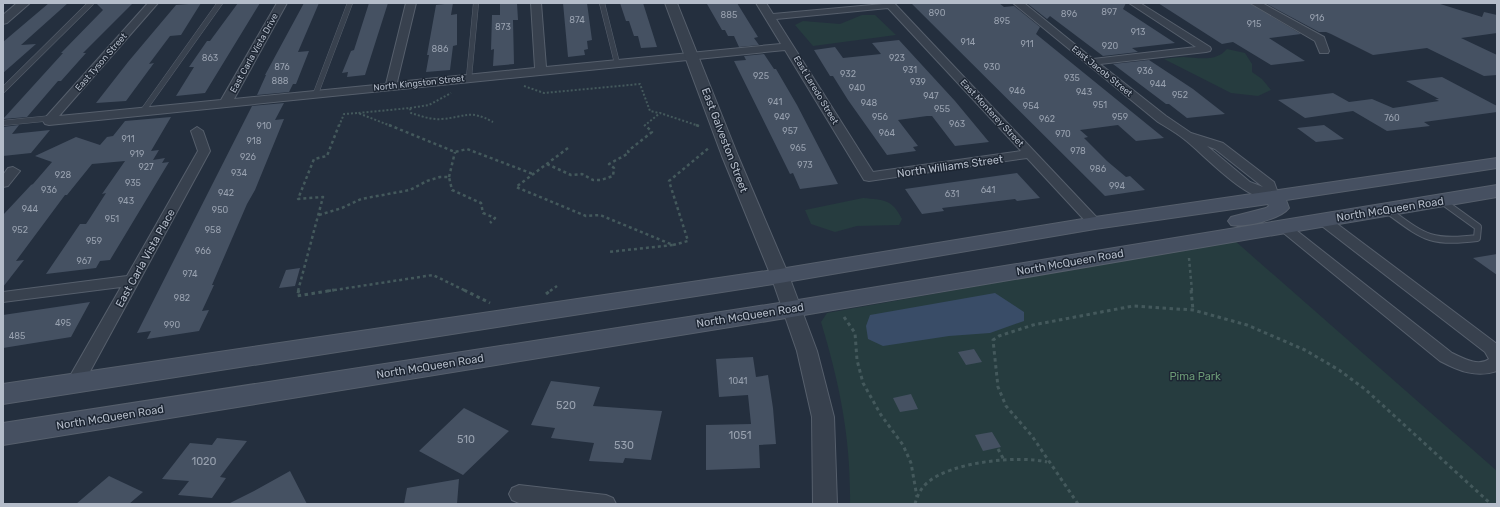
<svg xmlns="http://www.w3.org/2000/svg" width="1500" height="507" viewBox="0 0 1500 507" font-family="Rubik,sans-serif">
<rect width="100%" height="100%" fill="#242f3e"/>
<!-- green -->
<path fill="#263c3f" d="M862 15H875L896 35 813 46 795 25 803 21 840 24Z
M1227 49 1245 53 1252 64V72L1262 79 1271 90 1258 96 1231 93 1164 59C1171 58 1178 57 1184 57 1199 58 1216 62 1227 49Z
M863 198C884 200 892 199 902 219L899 225 857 226 835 232 811 224 805 210Z
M1234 240 1497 471V504H850C851 439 840 385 821 322L827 313Z"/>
<!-- water -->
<path fill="#394c67" d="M995 293 1024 312V321L990 333 949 336 883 346 868 339 866 326 870 315Z"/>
<!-- building -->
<path fill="#455162" d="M49 3H68L21 45 36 44 3 73V42Z
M96 3H133L83 53H86L61 81H58L27 117 3 119 63 53H61L103 10Z
M201 3 181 35 170 36 149 64 154 63 126 101 96 103 128 62 176 5Z
M238 3H260L205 93 176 96 194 67H189L207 41H210Z
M304 3H319L298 52 309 51 296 84H293L289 92 257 95 266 75H265Z
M369 3H388L365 75 347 77 348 72 342 73 351 51 354 50Z
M453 3 451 15 457 14V45L453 46 450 70 426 72 429 55H427L436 5Z
M500 3H517L518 20H513L514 64 493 66 494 49 491 50 492 15H500Z
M563 3H587L592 40 587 41 588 49 584 50 585 55 568 57Z
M620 3H643L657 47 641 48 638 36H634L629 21H626Z
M737 3 758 37 754 38 759 45 739 47 734 36H728L725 30H722L707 4Z
M911 3H999L1004 7 1014 6 1040 27 1036 34 1164 138 1136 141 1118 125 1080 130 1088 137 1084 138 1107 161 1126 177 1130 176 1145 190 1105 196Z
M1033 3H1126L1123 9 1175 43 1132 48 1138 52 1103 56 1050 16 1047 19 1028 4Z
M1158 3H1249L1301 34 1269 38 1305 61 1271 65 1233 42 1222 44Z
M1265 3H1437L1482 17 1484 12 1497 15V33L1461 38 1497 55V75L1484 76 1427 48 1373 55 1331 34 1326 32H1319Z
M899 40 955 101 989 142 955 146 932 116H927L898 120 918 146 913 147 916 151 887 155 848 100 833 76H830L814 50 835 47 843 58 881 54 872 43Z
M764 54 774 69H776L797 105 838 184 800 189 793 173 790 174 734 61 746 60 744 56Z
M1149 60 1193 89 1225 114 1187 118 1169 104H1166L1113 64Z
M1442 77 1497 106V112L1424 122 1430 126 1387 131 1353 111 1305 118 1278 100 1333 93 1349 102 1372 99 1393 108 1439 101 1435 99H1439L1406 81Z
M284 103 275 120 284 119 255 190 247 204 212 285H214L202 311 209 310 199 331 147 339 151 331 137 333 251 108 252 106Z
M171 117 151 151 159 150 153 160 165 158 162 163 169 162 110 260 100 261 96 268 46 274 80 224H86L90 218 106 193 102 194 125 161 92 164 67 195H65L16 261 24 260 3 287V215L31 185 33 184 52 162 35 156 76 137 100 145 107 137 113 136 125 121Z
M19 125 12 134 50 130 31 153 3 156V127Z
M1324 125 1344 139 1316 142 1297 128Z
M1017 173 1040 198 1017 201 1015 199 942 208 944 211 922 214 905 189Z
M1497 254V275L1473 258Z
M300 268 295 286 279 288 286 270Z
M90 302 71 337 3 348V315Z
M974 349 982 362 966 365 958 352Z
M753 357 756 377 768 375 773 408 776 444 759 445 760 468 706 470V425L751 424 748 395 719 397 716 359Z
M551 381 600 387 593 406 662 411 651 460 625 458 623 463 589 461 594 443 551 438 555 428 531 425Z
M911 394 918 409 900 412 893 398Z
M464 408 509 431 463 475 419 451Z
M992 432 1001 447 983 451 975 435Z
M217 438 247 441 220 477 226 478 212 498 178 495 189 481 162 479 190 443 212 445Z
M290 471 307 504H228L254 491Z
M109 476 143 492 129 504H76Z
M459 479 457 504H404L407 488Z"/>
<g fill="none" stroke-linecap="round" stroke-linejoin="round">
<!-- service-far1 casing -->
<g stroke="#565f6c" stroke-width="6">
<path id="service-far1" d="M602 3 617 63
M469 77 476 3
M3 90 91 3
M316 93 350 3
M143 111 220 3
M3 123 52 118"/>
</g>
<!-- service casing -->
<g stroke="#565f6c" stroke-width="8">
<path id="service" d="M1387 210C1424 237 1430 244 1477 238L1478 227 1442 201"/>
</g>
<!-- minor casing -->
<g stroke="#565f6c" stroke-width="2">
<path id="minor" d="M148 3H158L59 116 221 100 277 3H287L234 99 386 84 406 3H416L397 82 535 68 531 3H541L546 67 781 44 756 3H766L773 14 894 3 1102 223 1100 226H1090L1027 158 869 181 864 180 785 50 49 125 45 124 43 121 45 118ZM888 8 1021 151 873 172 776 19Z
M1013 3H1024L1093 59 1196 47 1129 3H1140L1210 47 1211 49 1210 51 1206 52 1100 64 1166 116 1191 133 1223 143 1274 182 1279 196 1277 199C1249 206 1204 154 1184 139 1175 132 1166 127 1158 122ZM1207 146 1215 149 1263 187 1250 182Z
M1250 3H1262L1324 37 1329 51 1328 53H1320L1315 41Z
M197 127 203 131 210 151 81 388 75 390 69 388 66 383 121 287 3 302V292L127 276 198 151 191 131Z
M13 167 20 171 8 186 3 187V175L8 168Z
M1323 216 1328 217 1497 344V371C1476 378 1459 371 1440 361L1275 226 1277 223H1287L1452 353C1463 358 1478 367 1489 359L1485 352 1318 223 1316 220 1318 217Z
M519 485 606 495 613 498 616 504 519 503 512 500 509 494 512 488Z"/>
</g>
<!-- tertiary casing -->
<g stroke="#565f6c" stroke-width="2">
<path id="tertiary" d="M17 3H30L7 23 3 24V15Z
M665 3H677L738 156 789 276 817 351 834 417 837 504H813L812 417 797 351 771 276 722 156Z"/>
</g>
<!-- secondary casing -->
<g stroke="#565f6c" stroke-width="2">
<path id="secondary" d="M1497 158V168L1286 200 1289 208C1281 219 1244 228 1231 225L1228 221 1231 217 1266 208 1269 206 1268 204 1095 229 780 283 3 404V384L780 269 1095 217Z
M1497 185V197L792 317 3 445V423L792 301Z"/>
</g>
<!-- path-far2 -->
<path stroke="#44595c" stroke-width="2" stroke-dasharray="2 2" stroke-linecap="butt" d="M524 86 544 93 640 84 650 111 659 113
M410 108 429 105 451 93
M339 126 344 114 358 113
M391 126 358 113 410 108 411 113C421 116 431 120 442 119 466 117 469 109 493 122
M644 126 660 113 699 126"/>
<!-- path-far1 -->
<path stroke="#44595c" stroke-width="2.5" stroke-dasharray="3 3" stroke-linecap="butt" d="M389 125 455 152 467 149 533 174
M696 125 701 127
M568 148 516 187 586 216 600 215 673 245 608 252
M547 164 571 175 582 174 593 180H601L613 176 614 168 609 164 629 153 628 151 652 132 645 125
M449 177 455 152
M319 215 342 208 361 199 410 190 427 181 440 177H449L452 190 481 203 483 213 495 218 490 223
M673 245 688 241 669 181 710 147
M1189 258 1192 291
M298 291 323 197 298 199 314 159 327 156 339 125
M328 291 433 275 466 291
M550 291 557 286"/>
<!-- path -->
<path stroke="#44595c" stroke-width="3" stroke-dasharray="3.5 3.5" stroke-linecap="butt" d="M299 290 297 296 334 290
M464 290 490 303
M1191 290 1193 310
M546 294 551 290
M844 317 855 333 857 360 863 383 881 415 903 445 911 463 917 497
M998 449 1004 460
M915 504C917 496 921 488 927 483 950 462 1018 455 1047 462
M1078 504 1032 436 1006 406 998 387 993 340 999 336 1033 325 1133 306 1193 310 1247 325 1305 350 1339 370 1366 390 1491 504"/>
<!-- service-far1 -->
<use href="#service-far1" stroke="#38414e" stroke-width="5"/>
<!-- service -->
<use href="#service" stroke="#38414e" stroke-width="6"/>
<!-- minor -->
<use href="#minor" fill="#38414e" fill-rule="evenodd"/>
<!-- tertiary -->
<use href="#tertiary" fill="#38414e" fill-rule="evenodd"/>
<!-- secondary -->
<use href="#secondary" fill="#465061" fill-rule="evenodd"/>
</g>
<g text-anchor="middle" stroke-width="3" stroke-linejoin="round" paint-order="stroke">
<!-- number labels -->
<g font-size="9" fill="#98a1af">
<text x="1109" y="15">897</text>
<text x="937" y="16">890</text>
<text x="1069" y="17">896</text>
<text x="729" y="18">885</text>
<text x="1317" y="21">916</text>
<text x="577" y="23">874</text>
<text x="1002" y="24">895</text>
<text x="1254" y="27">915</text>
<text x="503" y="30">873</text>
<text x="1138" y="35">913</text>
<text x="968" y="45">914</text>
<text x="1027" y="47">911</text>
<text x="1110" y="49">920</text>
<text x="440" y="52">886</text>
<text x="210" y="61">863</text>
<text x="897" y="61">923</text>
<text x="282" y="70">876</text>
<text x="992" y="70">930</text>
<text x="910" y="73">931</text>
<text x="1145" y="74">936</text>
<text x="848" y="77">932</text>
<text x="761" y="79">925</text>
<text x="1072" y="81">935</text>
<text x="280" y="84">888</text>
<text x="918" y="85">939</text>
<text x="1158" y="87">944</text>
<text x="857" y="91">940</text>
<text x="1017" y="94">946</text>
<text x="1084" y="95">943</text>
<text x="1180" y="98">952</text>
<text x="931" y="99">947</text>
<text x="775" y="105">941</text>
<text x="869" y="106">948</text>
<text x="1100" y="108">951</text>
<text x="1031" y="109">954</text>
<text x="942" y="112">955</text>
<text x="782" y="120">949</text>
<text x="880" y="120">956</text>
<text x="1120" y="120">959</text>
<text x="1392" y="121">760</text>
<text x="1047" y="122">962</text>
<text x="957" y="127">963</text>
<text x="264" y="129">910</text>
<text x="790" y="134">957</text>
<text x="887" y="136">964</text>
<text x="1063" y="137">970</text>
<text x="128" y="142">911</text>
<text x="254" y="144">918</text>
<text x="798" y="151">965</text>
<text x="1078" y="154">978</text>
<text x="137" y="157">919</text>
<text x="248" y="160">926</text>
<text x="805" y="168">973</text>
<text x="146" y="170">927</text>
<text x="1098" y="172">986</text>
<text x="239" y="176">934</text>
<text x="63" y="178">928</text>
<text x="133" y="186">935</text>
<text x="1117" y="189">994</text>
<text x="49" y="193">936</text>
<text x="988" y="193">641</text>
<text x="226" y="196">942</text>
<text x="952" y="197">631</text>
<text x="126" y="204">943</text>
<text x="30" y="212">944</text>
<text x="220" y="213">950</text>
<text x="112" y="222">951</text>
<text x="20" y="233">952</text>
<text x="213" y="233">958</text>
<text x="94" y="244">959</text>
<text x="203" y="254">966</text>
<text x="84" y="264">967</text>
<text x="190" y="277">974</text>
<text x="182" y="301">982</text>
<text x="63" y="326">495</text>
<text x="172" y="328">990</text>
<text x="17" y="339">485</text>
<text x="738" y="384">1041</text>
</g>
<!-- far-street labels -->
<g font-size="9" fill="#b4bcc9" stroke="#1d2633">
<text transform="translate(254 53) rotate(-61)" y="3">East Carla Vista Drive</text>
<text transform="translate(101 62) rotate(-49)" y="3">East Tyson Street</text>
<text transform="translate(1102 71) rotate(39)" y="3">East Jacob Street</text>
<text transform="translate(419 83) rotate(-6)" y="3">North Kingston Street</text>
<text transform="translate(816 90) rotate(59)" y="3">East Laredo Street</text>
<text transform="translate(992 113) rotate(47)" y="3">East Monterey Street</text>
</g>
<!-- street labels -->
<g font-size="11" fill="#b4bcc9" stroke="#1d2633">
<text transform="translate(725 140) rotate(69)" y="4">East Galveston Street</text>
<text transform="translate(950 166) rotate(-8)" y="4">North Williams Street</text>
<text transform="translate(1390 209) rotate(-9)" y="4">North McQueen Road</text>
<text transform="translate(145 258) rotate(-61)" y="4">East Carla Vista Place</text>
<text transform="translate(1070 262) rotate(-10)" y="4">North McQueen Road</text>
<text transform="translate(750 315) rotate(-9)" y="4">North McQueen Road</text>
<text transform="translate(430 366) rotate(-9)" y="4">North McQueen Road</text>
<text transform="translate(110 417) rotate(-9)" y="4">North McQueen Road</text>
</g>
<!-- park labels -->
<g font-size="11" fill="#6b9a76" stroke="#1d2633">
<text x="1195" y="380">Pima Park</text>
</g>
<!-- near-number labels -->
<g font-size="11" fill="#98a1af">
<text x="566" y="409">520</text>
<text x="740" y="439">1051</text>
<text x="466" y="443">510</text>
<text x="624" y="449">530</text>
<text x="204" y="465">1020</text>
</g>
</g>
<!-- border -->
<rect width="1500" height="507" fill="none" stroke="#b4bcc9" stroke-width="8"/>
</svg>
